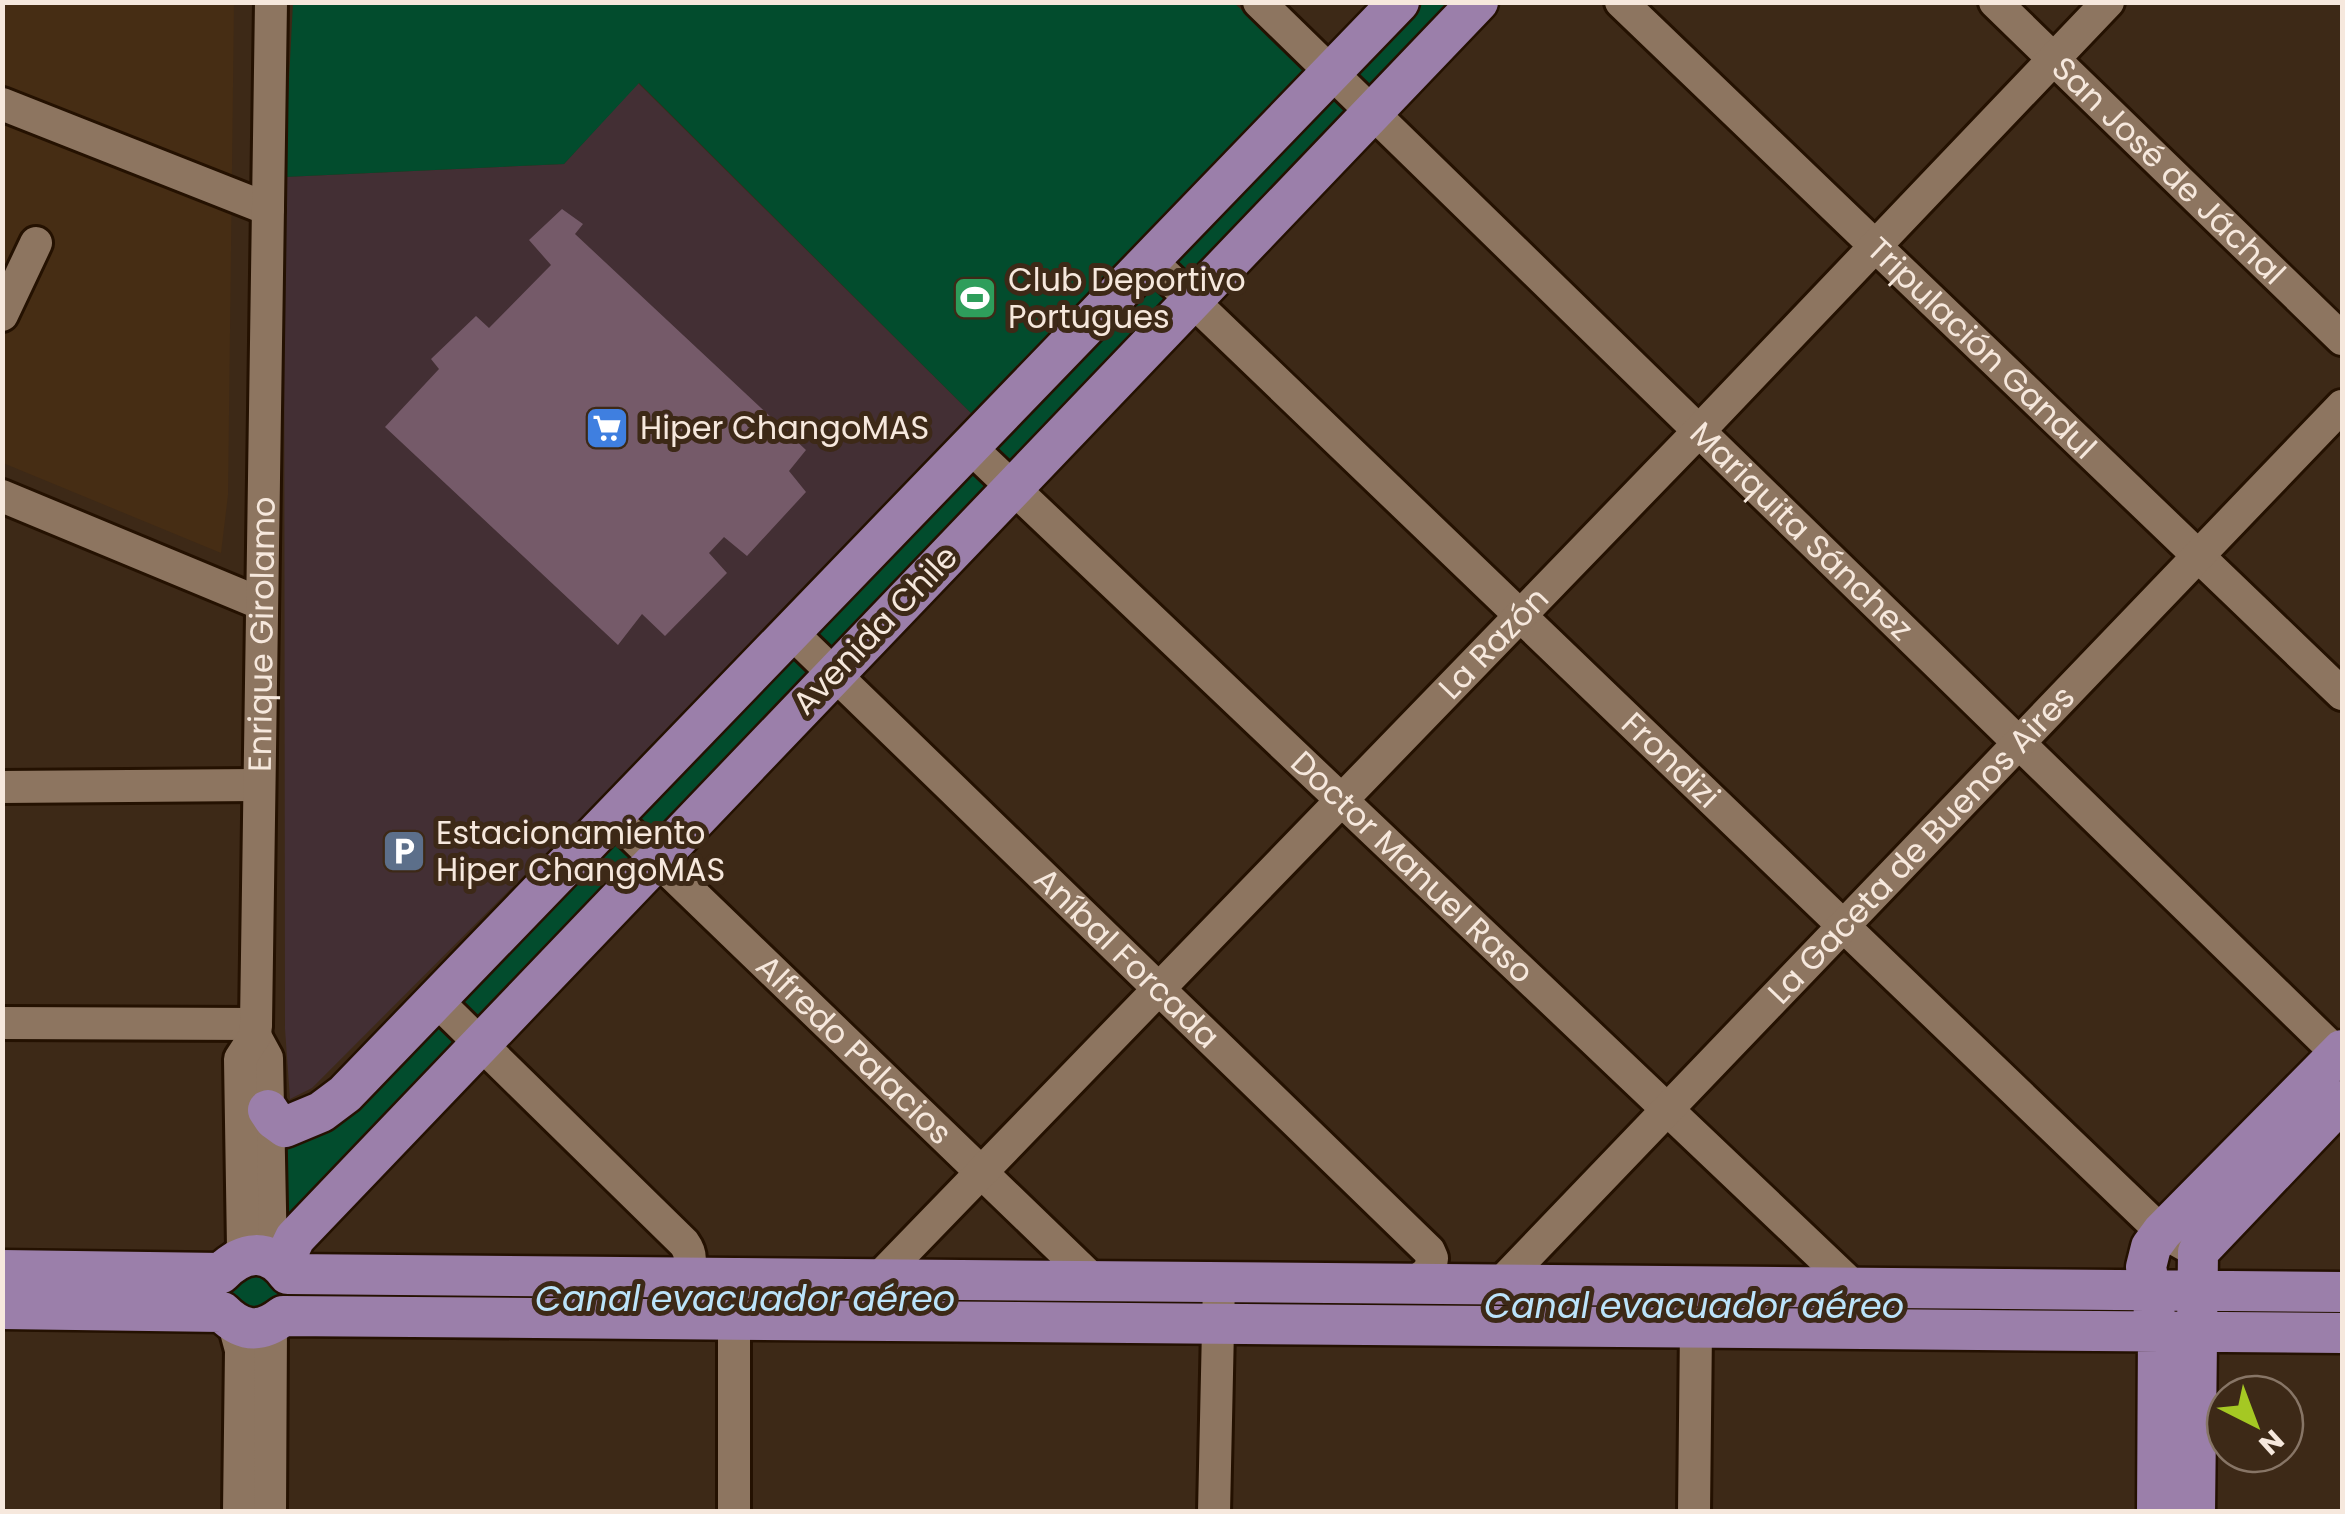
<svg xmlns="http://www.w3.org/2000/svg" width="2345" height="1514" viewBox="0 0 2345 1514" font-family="Poppins,sans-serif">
<rect width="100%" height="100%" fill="#3d2917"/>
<!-- commercial -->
<path fill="#432f34" d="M638 83 978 420 312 1088 290 1099 285 1029 284 177 564 164Z"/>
<!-- built -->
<path fill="#462d14" d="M2 3H234L228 495 221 553 3 463Z"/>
<!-- green -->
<path fill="#024c2d" d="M293 3H1234L1311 73 978 420 639 83 564 164 284 177Z
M1399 3H1478L295 1238 289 1307 234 1324 3 1270 222 1273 285 1126Z"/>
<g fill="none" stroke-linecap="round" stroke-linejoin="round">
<!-- stream -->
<path stroke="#041f2c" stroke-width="6" d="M303 1296 976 1300
M2227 1312H2321"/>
</g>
<!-- building -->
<path fill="#755a69" d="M562 209 583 224 575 234 806 450 789 471 806 492 747 556 724 537 709 553 727 573 665 636 642 614 618 645 385 427 439 369 431 359 476 316 489 328 551 265 529 240Z"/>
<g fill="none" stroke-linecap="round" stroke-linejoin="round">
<!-- minor casing -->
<g stroke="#241101" stroke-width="38">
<g id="minor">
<path id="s1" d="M1259 2 2342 1058"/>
<path id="s2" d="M1621 2 2342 694"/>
<path id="s3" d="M1995 2 2342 339"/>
<path d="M2 104 268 209"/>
<path id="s4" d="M1150 260 2162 1232 2198 1252"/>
<path d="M2 315 36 243"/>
<path id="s5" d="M970 447 1854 1287"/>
<path d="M2 496 262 604"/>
<path id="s6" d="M791 632 1429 1251 1432 1258 1430 1271 1412 1284"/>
<path d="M2 787 259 785"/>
<path id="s7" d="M613 817 1094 1281"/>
<path d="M436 1000 684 1243C694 1257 691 1270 675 1278"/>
<path d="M2 1023 256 1024"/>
<path d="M255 1036 267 1058 271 1258"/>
<path id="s8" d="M235 1259 243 1248 240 1059 255 1036 256 1024 271 2"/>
<path id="s9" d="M878 1279 1698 432 2108 2"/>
<path id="s10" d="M1499 1285 2342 406"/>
<path d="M234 1324 241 1350 239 1512"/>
<path d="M270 1512 271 1325"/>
<path d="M734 1512V1320"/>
<path d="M1214 1512 1219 1282"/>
<path d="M1694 1512 1696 1328"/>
</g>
</g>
<!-- major casing -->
<g stroke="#241101" stroke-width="45">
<path id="major" d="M268 1110 274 1119 285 1127 321 1112 345 1094 1399 2
M282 1265 295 1238 1478 2
M2 1270 221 1273C243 1251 268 1247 288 1274L2342 1292
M2 1309 222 1312C242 1332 260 1334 283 1316L2342 1333
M2157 1512 2158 1332 2146 1267 2151 1247 2162 1232 2342 1050
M2195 1512 2198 1252 2342 1101"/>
</g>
<!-- minor -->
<use href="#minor" stroke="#8d7560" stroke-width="32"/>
<!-- major -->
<use href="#major" stroke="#9b7faa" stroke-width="40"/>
</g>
<!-- icons -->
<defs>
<g id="stadium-square" transform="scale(2.25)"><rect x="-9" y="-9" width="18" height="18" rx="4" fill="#2e9e5b" stroke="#3d2917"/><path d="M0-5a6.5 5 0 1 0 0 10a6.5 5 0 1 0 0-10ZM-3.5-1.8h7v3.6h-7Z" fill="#fff"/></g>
<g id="supermarket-square" transform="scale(2.25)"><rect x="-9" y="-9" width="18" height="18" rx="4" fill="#3f7fe0" stroke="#3d2917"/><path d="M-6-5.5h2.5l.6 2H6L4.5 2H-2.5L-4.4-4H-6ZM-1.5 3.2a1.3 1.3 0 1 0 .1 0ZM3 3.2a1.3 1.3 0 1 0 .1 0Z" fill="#fff"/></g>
<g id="parking-square" transform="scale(2.25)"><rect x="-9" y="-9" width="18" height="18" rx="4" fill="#5c6f8a" stroke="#3d2917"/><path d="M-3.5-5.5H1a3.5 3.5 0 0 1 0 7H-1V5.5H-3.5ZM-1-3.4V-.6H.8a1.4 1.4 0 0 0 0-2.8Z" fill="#fff"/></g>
</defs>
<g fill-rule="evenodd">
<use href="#stadium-square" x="975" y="298"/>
<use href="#supermarket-square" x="607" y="428"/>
<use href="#parking-square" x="404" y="851"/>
</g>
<g text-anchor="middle" stroke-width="10" stroke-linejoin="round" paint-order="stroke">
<!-- street labels -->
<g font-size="32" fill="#f6e8dd" stroke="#3d2917">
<text dy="11" stroke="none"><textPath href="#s3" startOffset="242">San José de Jáchal</textPath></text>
<text dy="11" stroke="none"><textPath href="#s2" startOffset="500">Tripulación Gandul</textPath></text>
<text dy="11" stroke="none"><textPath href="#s1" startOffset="758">Mariquita Sánchez</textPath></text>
<text transform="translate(875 630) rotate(-46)" y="11">Avenida Chile</text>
<text dy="11" stroke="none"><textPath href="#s8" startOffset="632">Enrique Girolamo</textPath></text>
<text dy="11" stroke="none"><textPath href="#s9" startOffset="885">La Razón</textPath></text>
<text dy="11" stroke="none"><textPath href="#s4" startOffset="722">Frondizi</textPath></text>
<text dy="11" stroke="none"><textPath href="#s10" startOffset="610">La Gaceta de Buenos Aires</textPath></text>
<text dy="11" stroke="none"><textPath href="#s5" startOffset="610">Doctor Manuel Raso</textPath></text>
<text dy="11" stroke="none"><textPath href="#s6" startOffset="468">Aníbal Forcada</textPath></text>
<text dy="11" stroke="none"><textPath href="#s7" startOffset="335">Alfredo Palacios</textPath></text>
</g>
<!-- poi labels -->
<g font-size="32" fill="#f6e8dd" stroke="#3d2917" text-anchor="start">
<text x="1008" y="291">Club Deportivo<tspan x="1008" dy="37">Portugues</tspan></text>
<text x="640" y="439">Hiper ChangoMAS</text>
<text x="436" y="844">Estacionamiento<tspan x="436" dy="37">Hiper ChangoMAS</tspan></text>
</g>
<!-- water labels -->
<g font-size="35" font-style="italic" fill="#bbe4fb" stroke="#3d2917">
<text x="745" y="1311">Canal evacuador aéreo</text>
<text x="1694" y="1318">Canal evacuador aéreo</text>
</g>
</g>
<!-- border -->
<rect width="2345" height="1514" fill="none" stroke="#f6e8dd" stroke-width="10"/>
<!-- north arrow -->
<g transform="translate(2255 1424) rotate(138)"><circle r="48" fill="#3d2917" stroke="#877566" stroke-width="2.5"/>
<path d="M0-8L18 38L0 25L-18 38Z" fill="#a5c823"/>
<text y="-15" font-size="28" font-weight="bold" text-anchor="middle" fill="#f6e8dd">N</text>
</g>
</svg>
